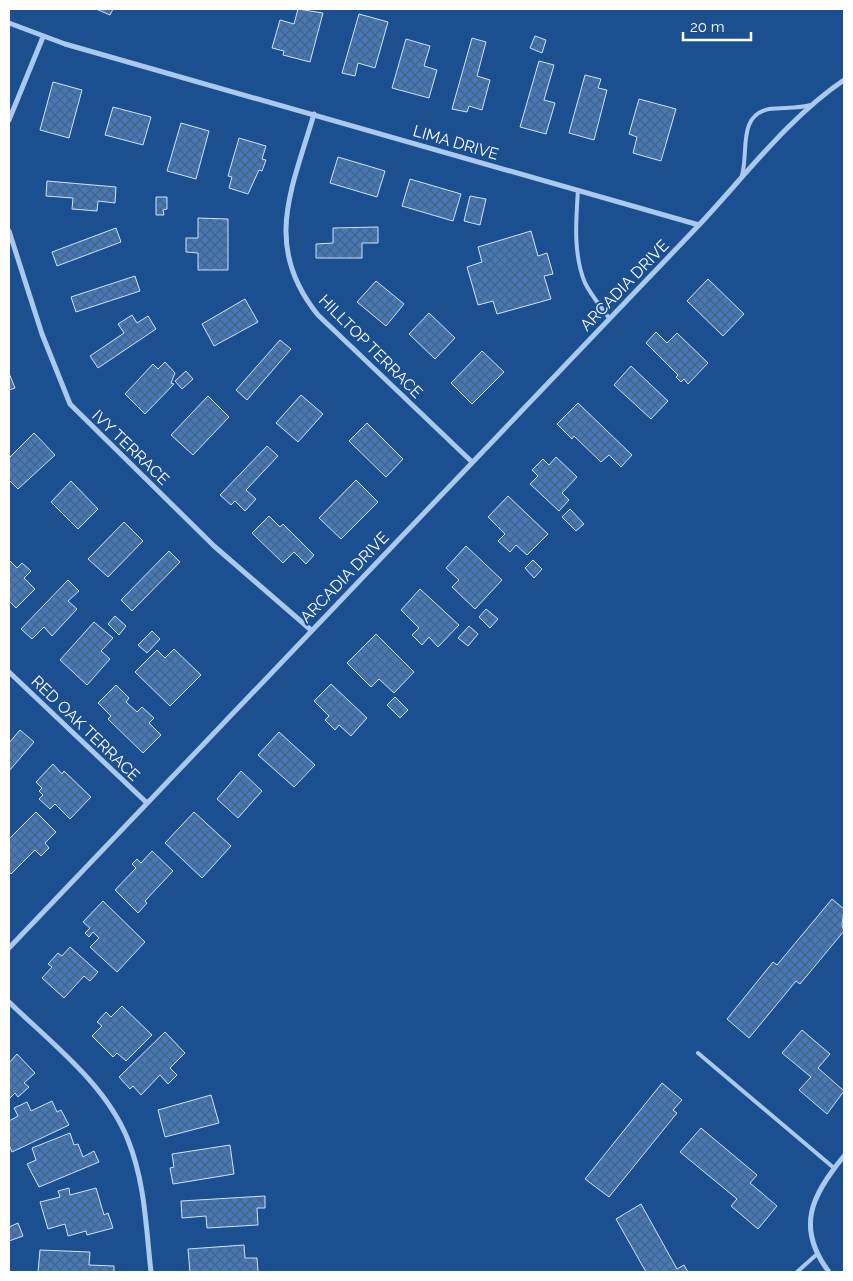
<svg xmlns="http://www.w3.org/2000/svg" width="853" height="1281" viewBox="0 0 853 1281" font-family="Raleway,sans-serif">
<defs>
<pattern id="building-cross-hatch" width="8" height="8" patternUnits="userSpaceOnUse" patternTransform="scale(1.25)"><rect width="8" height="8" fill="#4478b7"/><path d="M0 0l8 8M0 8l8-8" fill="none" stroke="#486282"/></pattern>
</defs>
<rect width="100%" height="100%" fill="#1b4f8f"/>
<!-- building -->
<path fill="url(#building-cross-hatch)" stroke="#cfe3fa" d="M96 9H113L110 15Z
M298 9 323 13 310 62 283 55 284 51 272 48 280 20 294 24Z
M359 14 388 22 375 68 358 63 355 76 342 73Z
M535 36 546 40 542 53 530 48Z
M472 38 486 42 477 76 490 80 482 110 469 106 467 112 452 109Z
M406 39 430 46 424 66 437 70 429 98 392 88Z
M539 61 554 65 544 100 555 103 546 134 520 127Z
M585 75 601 79 598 88 607 90 594 140 569 133Z
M53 82 82 90 69 138 40 130Z
M639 99 676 109 661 161 633 153 637 137 629 134Z
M113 107 151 117 143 145 105 135Z
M181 123 209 131 196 179 167 171Z
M239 138 266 146 262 159 266 160 262 171 259 170 248 194 229 188 232 177 228 176Z
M338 157 385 171 377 197 330 183Z
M410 179 461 194 453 221 402 206Z
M47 181 116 187 115 203 98 201 97 211 72 209 73 198 46 196Z
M470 196 486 199 480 225 464 221Z
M156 197H167V209L163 210 164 215H156Z
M198 218 228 219V270H198V253L186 252V238H198Z
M378 227V243H362V258H316V244L333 243V228Z
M116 228 121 242 57 266 52 252Z
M531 231 538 256 547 253 553 274 544 276 551 299 497 314 493 301 478 305 467 267 482 262 478 247Z
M135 276 140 291 76 312 71 297Z
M708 279 744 314 723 336 687 301Z
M376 281 404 304 386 326 357 302Z
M245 299 258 322 214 346 202 324Z
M429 313 455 338 435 359 409 334Z
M132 315 137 323 148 316 156 329 98 368 90 356 124 333 118 324Z
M656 332 667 343 677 333 708 363 688 384 684 379 681 382 676 377 678 375 646 343Z
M280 340 291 349 247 400 236 390Z
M482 351 504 372 472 404 451 383Z
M165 362 175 373 171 383 174 384 145 414 125 394 153 364 158 369Z
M631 366 668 401 651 419 614 385Z
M186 371 193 379 182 389 175 381Z
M9 373 15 388 9 390Z
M301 395 323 414 298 442 276 423Z
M208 396 229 417 193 455 171 435Z
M578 403 632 455 621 467 609 455 601 462 574 436 572 439 557 424Z
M367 423 403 459 386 477 349 441Z
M34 433 55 455 18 489 9 480V458Z
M267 446 278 456 246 490 256 499 245 511 235 501 231 505 220 495Z
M556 457 577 477 562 493 569 500 559 511 530 484 538 476 532 470 543 459 549 465Z
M356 480 378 502 341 539 319 518Z
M71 481 98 509 78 529 51 502Z
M508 496 548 534 527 555 516 545 510 552 498 541 505 534 488 517Z
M570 509 584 524 576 531 562 517Z
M269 516 280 527 283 524 314 555 306 564 294 552 283 563 252 533Z
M124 522 143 541 108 577 88 559Z
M466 546 502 580 475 609 452 587 459 580 446 568Z
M169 551 180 562 132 611 121 600Z
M9 560 17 568 22 563 31 571 24 578 35 589 16 608 9 601Z
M533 560 542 569 534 578 525 568Z
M68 580 79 591 68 601 77 609 52 636 44 627 32 639 21 629Z
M420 589 459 625 438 647 429 637 422 645 412 635 419 628 401 610Z
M486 609 498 619 490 628 479 617Z
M115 616 126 626 119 635 108 624Z
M94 622 113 638 101 651 110 659 87 685 60 660Z
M469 626 478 634 468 646 458 638Z
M152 631 160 639 147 653 138 645Z
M376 634 414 672 394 693 379 679 371 687 347 663Z
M174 649 201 675 170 706 135 672 157 650 165 658Z
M331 684 367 718 351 736 339 725 335 730 325 720 329 716 314 701Z
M116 685 129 698 126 702 137 712 142 707 154 718 149 723 161 735 143 753 108 719 111 716 98 703Z
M395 697 408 710 400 718 387 705Z
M20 730 34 742 9 771V743Z
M279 732 315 765 294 787 258 755Z
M53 764 62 774 64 771 91 797 70 819 55 804 50 809 39 799 43 795 39 791 42 788 36 782Z
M241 771 262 791 238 818 217 799Z
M36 812 56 832 45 843 49 848 41 856 35 850 11 874 9 872V839Z
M194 812 231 846 202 878 165 843Z
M152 851 173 871 145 901 147 903 138 913 115 890 136 868 132 864 137 859 141 863Z
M832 899 844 909 842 925 844 931 800 984 796 981 749 1038 727 1019 773 962 777 965Z
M103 901 145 942 117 972 90 947 99 938 93 932 89 937 85 933 90 928 83 922Z
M70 947 98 972 90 981 84 976 64 998 42 978 52 967 48 964 58 953 62 956Z
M122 1006 152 1035 126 1061 117 1053 113 1057 92 1036 102 1026 97 1022 106 1012 111 1017Z
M802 1030 830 1054 818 1068 844 1091 827 1114 799 1090 811 1077 782 1053Z
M165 1032 185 1053 170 1068 177 1075 168 1084 160 1075 141 1095 133 1086 130 1089 119 1077Z
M17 1054 35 1073 24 1083 29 1087 18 1097 15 1093 9 1099V1063Z
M662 1083 682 1100 673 1110 677 1113 609 1197 585 1179Z
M211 1095 219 1123 165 1137 158 1110Z
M52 1101 57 1112 61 1110 69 1125 12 1152 9 1145V1121L18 1116 14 1108 27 1102 31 1111Z
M701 1128 757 1175 750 1183 777 1206 758 1229 731 1206 737 1199 680 1152Z
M70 1133 74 1145 78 1144 83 1157 94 1151 99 1162 39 1187 27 1164 36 1160 32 1148Z
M230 1145 234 1174 173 1184 170 1168 174 1167 172 1154Z
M69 1188 70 1195 96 1188 104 1215 108 1213 113 1228 87 1235 86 1231 68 1236 65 1224 48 1229 40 1202 60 1197 58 1191Z
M265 1196V1208H257L258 1225 207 1228 206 1216 182 1218 181 1201Z
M641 1204 677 1269 684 1265 688 1272H646L616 1219Z
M18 1223 23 1236 9 1241V1227Z
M244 1245 245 1258H257L258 1272H190L188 1249Z
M40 1250 90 1252 89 1265 114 1266V1272H38Z"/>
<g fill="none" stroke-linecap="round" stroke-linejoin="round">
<!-- service -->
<path stroke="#a9c9ee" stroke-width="4" d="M742 175C749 152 737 116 769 109 783 107 797 109 811 105
M578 190C576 220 573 254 585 283 591 295 601 307 609 318
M698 1053 834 1168
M797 1272 816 1255"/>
<!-- minor -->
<path stroke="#a9c9ee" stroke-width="5" d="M9 23 65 44 699 225C745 176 788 118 844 80
M314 114C292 189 262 246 318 315L472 462
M9 120 43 37
M9 231 42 334 70 404 214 546 311 630
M9 672 147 803
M9 948 699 225
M9 1002C51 1043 106 1084 128 1140 145 1182 146 1228 151 1272
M829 1272C795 1227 812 1195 844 1156"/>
</g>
<g text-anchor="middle" stroke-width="4" stroke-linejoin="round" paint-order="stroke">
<!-- street labels -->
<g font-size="16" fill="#fff" stroke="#1b4f8f">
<text transform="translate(456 142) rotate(16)" y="6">LIMA DRIVE</text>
<text transform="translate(624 285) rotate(-46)" y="6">ARCADIA DRIVE</text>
<text transform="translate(371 346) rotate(45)" y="6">HILLTOP TERRACE</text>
<text transform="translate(131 447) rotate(44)" y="6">IVY TERRACE</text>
<text transform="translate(344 577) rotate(-46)" y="6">ARCADIA DRIVE</text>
<text transform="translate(86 728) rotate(44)" y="6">RED OAK TERRACE</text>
</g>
</g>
<!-- border -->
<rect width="853" height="1281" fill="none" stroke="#ffffff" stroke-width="20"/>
<!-- scale -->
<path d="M683 32v8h68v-8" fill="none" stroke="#ffffff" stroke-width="2.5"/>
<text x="690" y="32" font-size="15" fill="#ffffff" stroke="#1b4f8f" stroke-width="4" paint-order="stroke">20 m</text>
</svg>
